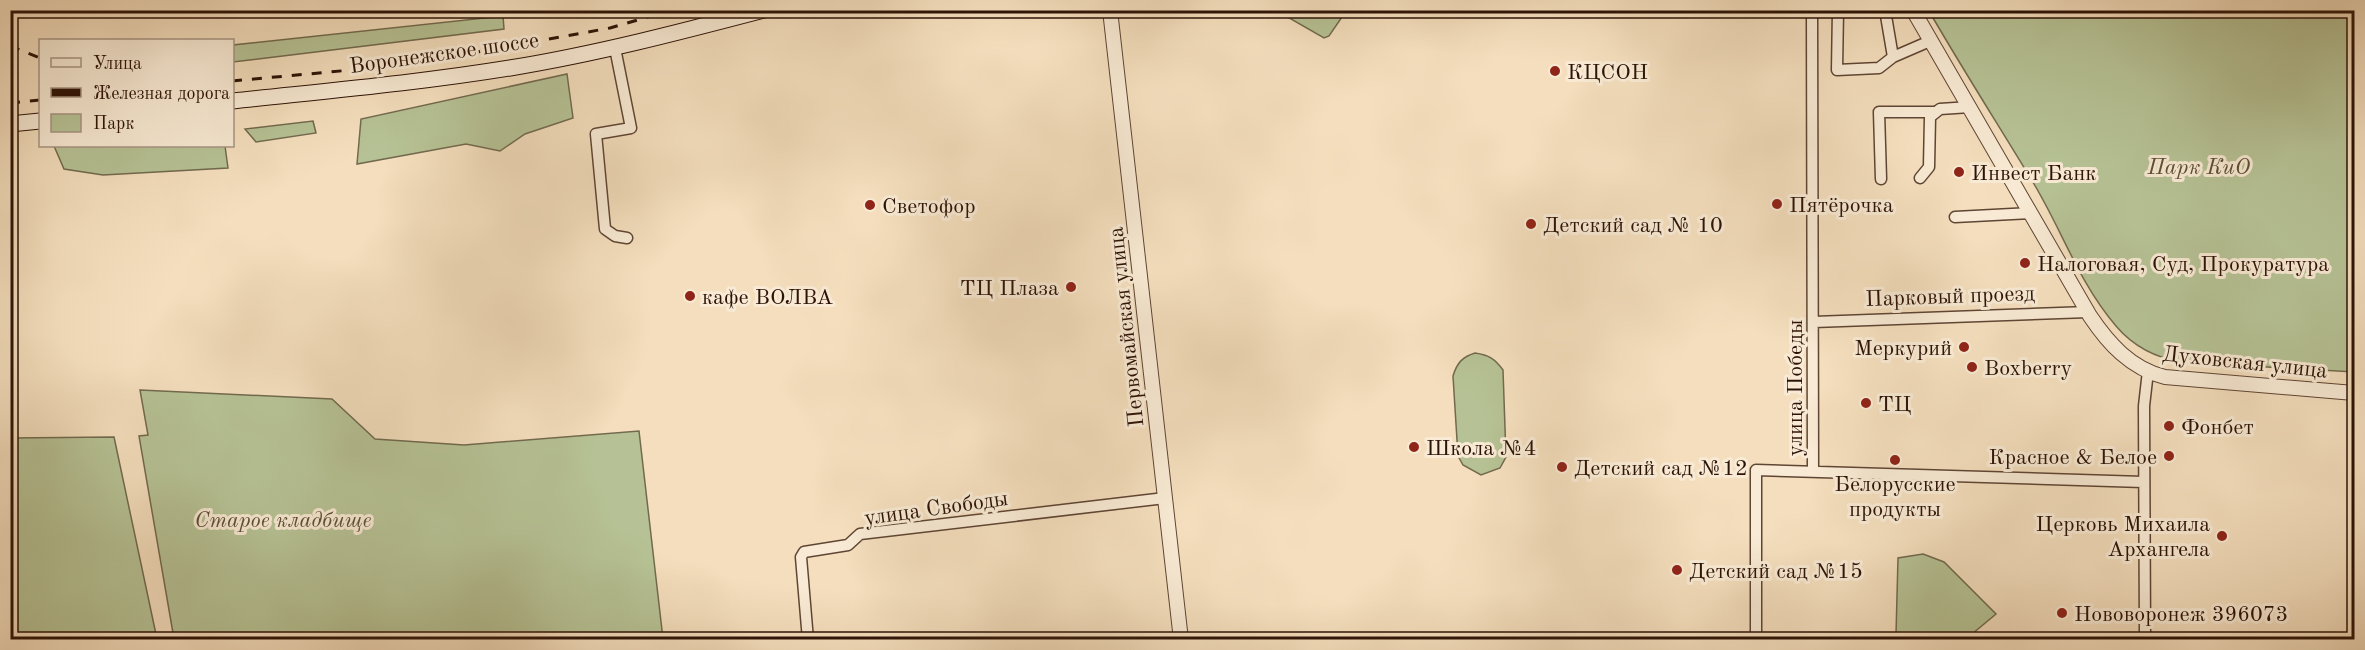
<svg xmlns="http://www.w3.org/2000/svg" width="2365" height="650" viewBox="0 0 2365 650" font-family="'Old Standard TT',serif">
<rect width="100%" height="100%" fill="#f4debd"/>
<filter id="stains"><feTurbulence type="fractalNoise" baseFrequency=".00333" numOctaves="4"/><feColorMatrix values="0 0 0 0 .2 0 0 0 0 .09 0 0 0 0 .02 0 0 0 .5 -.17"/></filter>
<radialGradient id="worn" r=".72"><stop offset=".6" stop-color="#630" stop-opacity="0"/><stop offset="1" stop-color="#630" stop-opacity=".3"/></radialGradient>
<!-- green -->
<path fill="#b6c295" stroke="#726a4e" stroke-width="1.5" d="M1277 11H1341L1342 17 1329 36 1324 38Z
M1929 11H2354V372L2182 362C2156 358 2133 346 2116 326 2078 282 2061 227 2031 179 1997 123 1962 68 1929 11Z
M503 16 504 29 233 62V45Z
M567 74 573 118 525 134 500 151 466 144 357 164 361 119Z
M313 121 316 133 256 142 245 129Z
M54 146H225L228 168 103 175 64 169Z
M1475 353C1489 355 1495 359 1503 370L1506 457 1500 468 1481 475 1463 465 1458 456 1453 376C1457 363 1462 357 1475 353Z
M140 390 332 399 375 439 464 445 639 431 663 639H174L139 436 148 435Z
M114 437 157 639H11V438Z
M1923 554 1944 562 1996 614 1966 639H1903L1896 634 1898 558Z"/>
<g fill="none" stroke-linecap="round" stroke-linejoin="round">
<!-- minor casing -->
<g stroke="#5f4534" stroke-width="13">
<path id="minor" d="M1812 10 1813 471
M1838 10 1837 70 1879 68 1893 57 1930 41
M1885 10 1893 57
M615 48 631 128 596 134 605 229 615 236 627 238
M1920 178 1929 167 1930 117 1940 109 1970 107
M1881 179 1879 112H1934
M1955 217 2031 213
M1814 322 2088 312
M808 640 801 557 804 552 848 545 860 534 1165 498
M1756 640V470L2143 482
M2145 640 2144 406 2148 371"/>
</g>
<!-- tertiary casing -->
<g stroke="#5f4534" stroke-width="16">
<path id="tertiary" d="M1110 10 1181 640
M1913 10 2090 316C2108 343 2131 369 2165 377L2354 393"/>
</g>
<!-- secondary casing -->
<g stroke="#2d1206" stroke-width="17">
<path id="secondary" d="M232 101C325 91 418 83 510 68 596 54 680 32 764 10
M10 124 40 121"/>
</g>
<!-- minor -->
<use href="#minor" stroke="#f8ead4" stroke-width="10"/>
<!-- tertiary -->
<use href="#tertiary" stroke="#f8ead4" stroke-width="14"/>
<!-- secondary -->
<use href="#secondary" stroke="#f8ead4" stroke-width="15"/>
<!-- rail -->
<path stroke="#2d1206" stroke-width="3" stroke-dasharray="10 10" stroke-linecap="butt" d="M10 46 40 58
M232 81 405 65 610 28 672 10
M10 103 40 100"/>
</g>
<!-- markers -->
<g fill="#8f2418" stroke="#f8ead4" stroke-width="2">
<circle cx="1555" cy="71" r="6"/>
<circle cx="1959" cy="172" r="6"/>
<circle cx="1777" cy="204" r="6"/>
<circle cx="870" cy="205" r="6"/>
<circle cx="1531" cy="224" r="6"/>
<circle cx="2025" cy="263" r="6"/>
<circle cx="1071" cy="287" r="6"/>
<circle cx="690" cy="296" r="6"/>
<circle cx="1964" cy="347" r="6"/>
<circle cx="1972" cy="367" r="6"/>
<circle cx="1866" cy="403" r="6"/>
<circle cx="2169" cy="426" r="6"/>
<circle cx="1414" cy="447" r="6"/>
<circle cx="2169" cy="456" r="6"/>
<circle cx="1895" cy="460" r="6"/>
<circle cx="1562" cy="467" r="6"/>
<circle cx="2222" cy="536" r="6"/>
<circle cx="1677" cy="570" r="6"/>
<circle cx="2062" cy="613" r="6"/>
</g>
<g text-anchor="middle" stroke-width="6" stroke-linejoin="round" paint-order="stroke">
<!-- street labels -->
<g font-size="22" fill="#2d1206" stroke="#f8ead4">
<text transform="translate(444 52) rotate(-8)" y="8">Воронежское шоссе</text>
<text transform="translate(1950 295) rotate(-2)" y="8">Парковый проезд</text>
<text transform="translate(1125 327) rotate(-96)" y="8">Первомайская улица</text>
<text transform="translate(2245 361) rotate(6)" y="8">Духовская улица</text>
<text transform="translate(1794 388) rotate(-90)" y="8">улица Победы</text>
<text transform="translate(936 507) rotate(-8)" y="8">улица Свободы</text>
</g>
<!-- poi labels -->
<g font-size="22" fill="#2d1206" stroke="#f8ead4" text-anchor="start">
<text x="1567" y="79">КЦСОН</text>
<text x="1971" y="180">Инвест Банк</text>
<text x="1789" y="212">Пятёрочка</text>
<text x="882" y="213">Светофор</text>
<text x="1543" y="232">Детский сад № 10</text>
<text x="2037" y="271">Налоговая, Суд, Прокуратура</text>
<text x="1059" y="295" text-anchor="end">ТЦ Плаза</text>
<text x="702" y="304">кафе ВОЛВА</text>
<text x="1952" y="355" text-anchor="end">Меркурий</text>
<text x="1984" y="375">Boxberry</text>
<text x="1878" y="411">ТЦ</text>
<text x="2181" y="434">Фонбет</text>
<text x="1426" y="455">Школа №4</text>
<text x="2157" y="464" text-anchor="end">Красное &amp; Белое</text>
<text x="1574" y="475">Детский сад №12</text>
<text x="1895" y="491" text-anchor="middle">Белорусские<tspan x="1895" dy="25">продукты</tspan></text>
<text x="2210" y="531" text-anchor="end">Церковь Михаила<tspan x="2210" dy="25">Архангела</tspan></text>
<text x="1689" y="578">Детский сад №15</text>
<text x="2074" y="621">Нововоронеж 396073</text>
</g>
<!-- park labels -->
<g font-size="22" font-style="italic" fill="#5d5038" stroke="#f8ead4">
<text x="2199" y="174">Парк КиО</text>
<text x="283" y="527">Старое кладбище</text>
</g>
</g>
<!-- margin -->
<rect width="2365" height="650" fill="none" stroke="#f4debd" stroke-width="36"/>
<rect x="12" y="12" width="2341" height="626" fill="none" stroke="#2d1206" stroke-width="3"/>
<rect x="18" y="18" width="2329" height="614" fill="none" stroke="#2d1206" stroke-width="1.5"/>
<!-- legend -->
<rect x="39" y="39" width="195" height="108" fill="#f8ead4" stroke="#a79482" stroke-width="1.5"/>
<rect x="51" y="58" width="30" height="9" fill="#f8ead4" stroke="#a79482" stroke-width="1.5"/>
<text x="93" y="69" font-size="18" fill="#2d1206">Улица</text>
<rect x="51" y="88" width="30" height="9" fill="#2d1206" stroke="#a79482" stroke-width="1.5"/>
<text x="93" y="99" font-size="18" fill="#2d1206">Железная дорога</text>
<rect x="51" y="114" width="30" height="18" fill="#b6c295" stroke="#a79482" stroke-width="1.5"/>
<text x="93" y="129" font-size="18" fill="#2d1206">Парк</text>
<rect width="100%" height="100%" filter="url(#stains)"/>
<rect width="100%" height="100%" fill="url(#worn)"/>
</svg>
